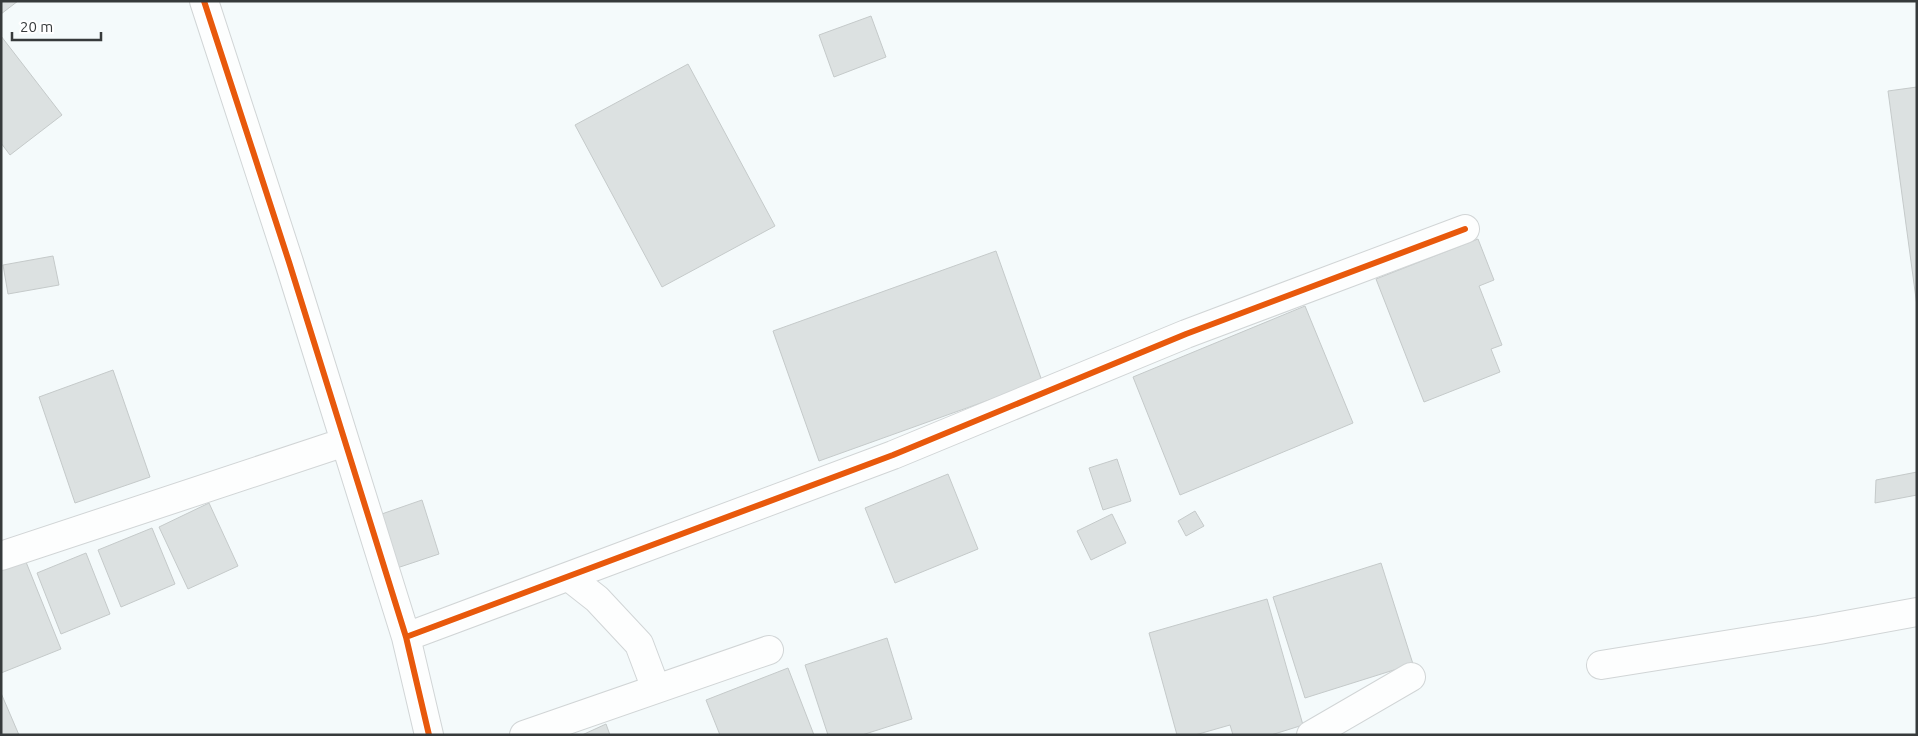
<svg xmlns="http://www.w3.org/2000/svg" width="1918" height="736" viewBox="0 0 1918 736" font-family="Ubuntu,sans-serif">
<rect width="100%" height="100%" fill="#f4fafb"/>
<!-- building -->
<path fill="#dce1e1" stroke="#c5caca" d="M1 1H18L1 14Z
M871 16 886 57 834 77 819 35Z
M1 36 62 115 10 155 1 143Z
M688 64 775 226 662 287 575 125Z
M1917 87V306L1888 91Z
M1478 239 1494 280 1479 286 1502 345 1491 349 1500 372 1424 402 1376 279Z
M996 251 1042 381 819 461 773 331Z
M53 256 59 285 8 294 3 265Z
M1305 306 1353 423 1180 495 1133 377Z
M113 370 150 477 75 503 39 397Z
M1117 459 1131 501 1103 510 1089 468Z
M1917 472V495L1875 503 1876 480Z
M948 474 978 549 895 583 865 508Z
M422 500 439 554 394 569 376 516Z
M209 503 238 566 188 589 159 527Z
M1195 511 1204 526 1186 536 1178 521Z
M1112 514 1126 543 1091 560 1077 531Z
M152 528 175 584 121 607 98 550Z
M86 553 110 614 61 634 37 573Z
M24 557 61 649 1 673V566Z
M1381 563 1413 664 1305 698 1273 597Z
M1267 599 1303 725 1271 735H1233L1230 725 1195 735H1177L1149 633Z
M887 638 912 719 862 735H828L805 665Z
M788 668 814 735H720L706 700Z
M1 693 19 735H1Z
M606 724 610 735H582Z"/>
<g fill="none" stroke-linecap="round" stroke-linejoin="round">
<!-- minor casing -->
<g stroke="#d1d5d6" stroke-width="30">
<path id="minor" d="M204 1 289 262 406 637 429 735
M1 556 345 442
M569 577 597 599 639 644 656 689
M406 637 893 455 1186 334 1465 229
M1601 665 1819 630 1917 612
M524 735 769 650
M1311 735 1411 677"/>
</g>
<!-- minor -->
<use href="#minor" stroke="#fdfefe" stroke-width="28"/>
<!-- cycleway casing -->
<g stroke="#fff" stroke-width="9">
<path id="cycleway" d="M204 1 289 262 406 637 429 735
M406 637 893 455 1186 334 1465 229"/>
</g>
<!-- cycleway -->
<use href="#cycleway" stroke="#e8590c" stroke-width="6"/>
</g>
<!-- border -->
<rect width="1918" height="736" fill="none" stroke="#363a3b" stroke-width="5"/>
<!-- scale -->
<path d="M12 32v8h89v-8" fill="none" stroke="#363a3b" stroke-width="2.5"/>
<text x="20" y="32" font-size="15" fill="#363a3b" stroke="#ffffff" stroke-width="4" paint-order="stroke">20 m</text>
</svg>
